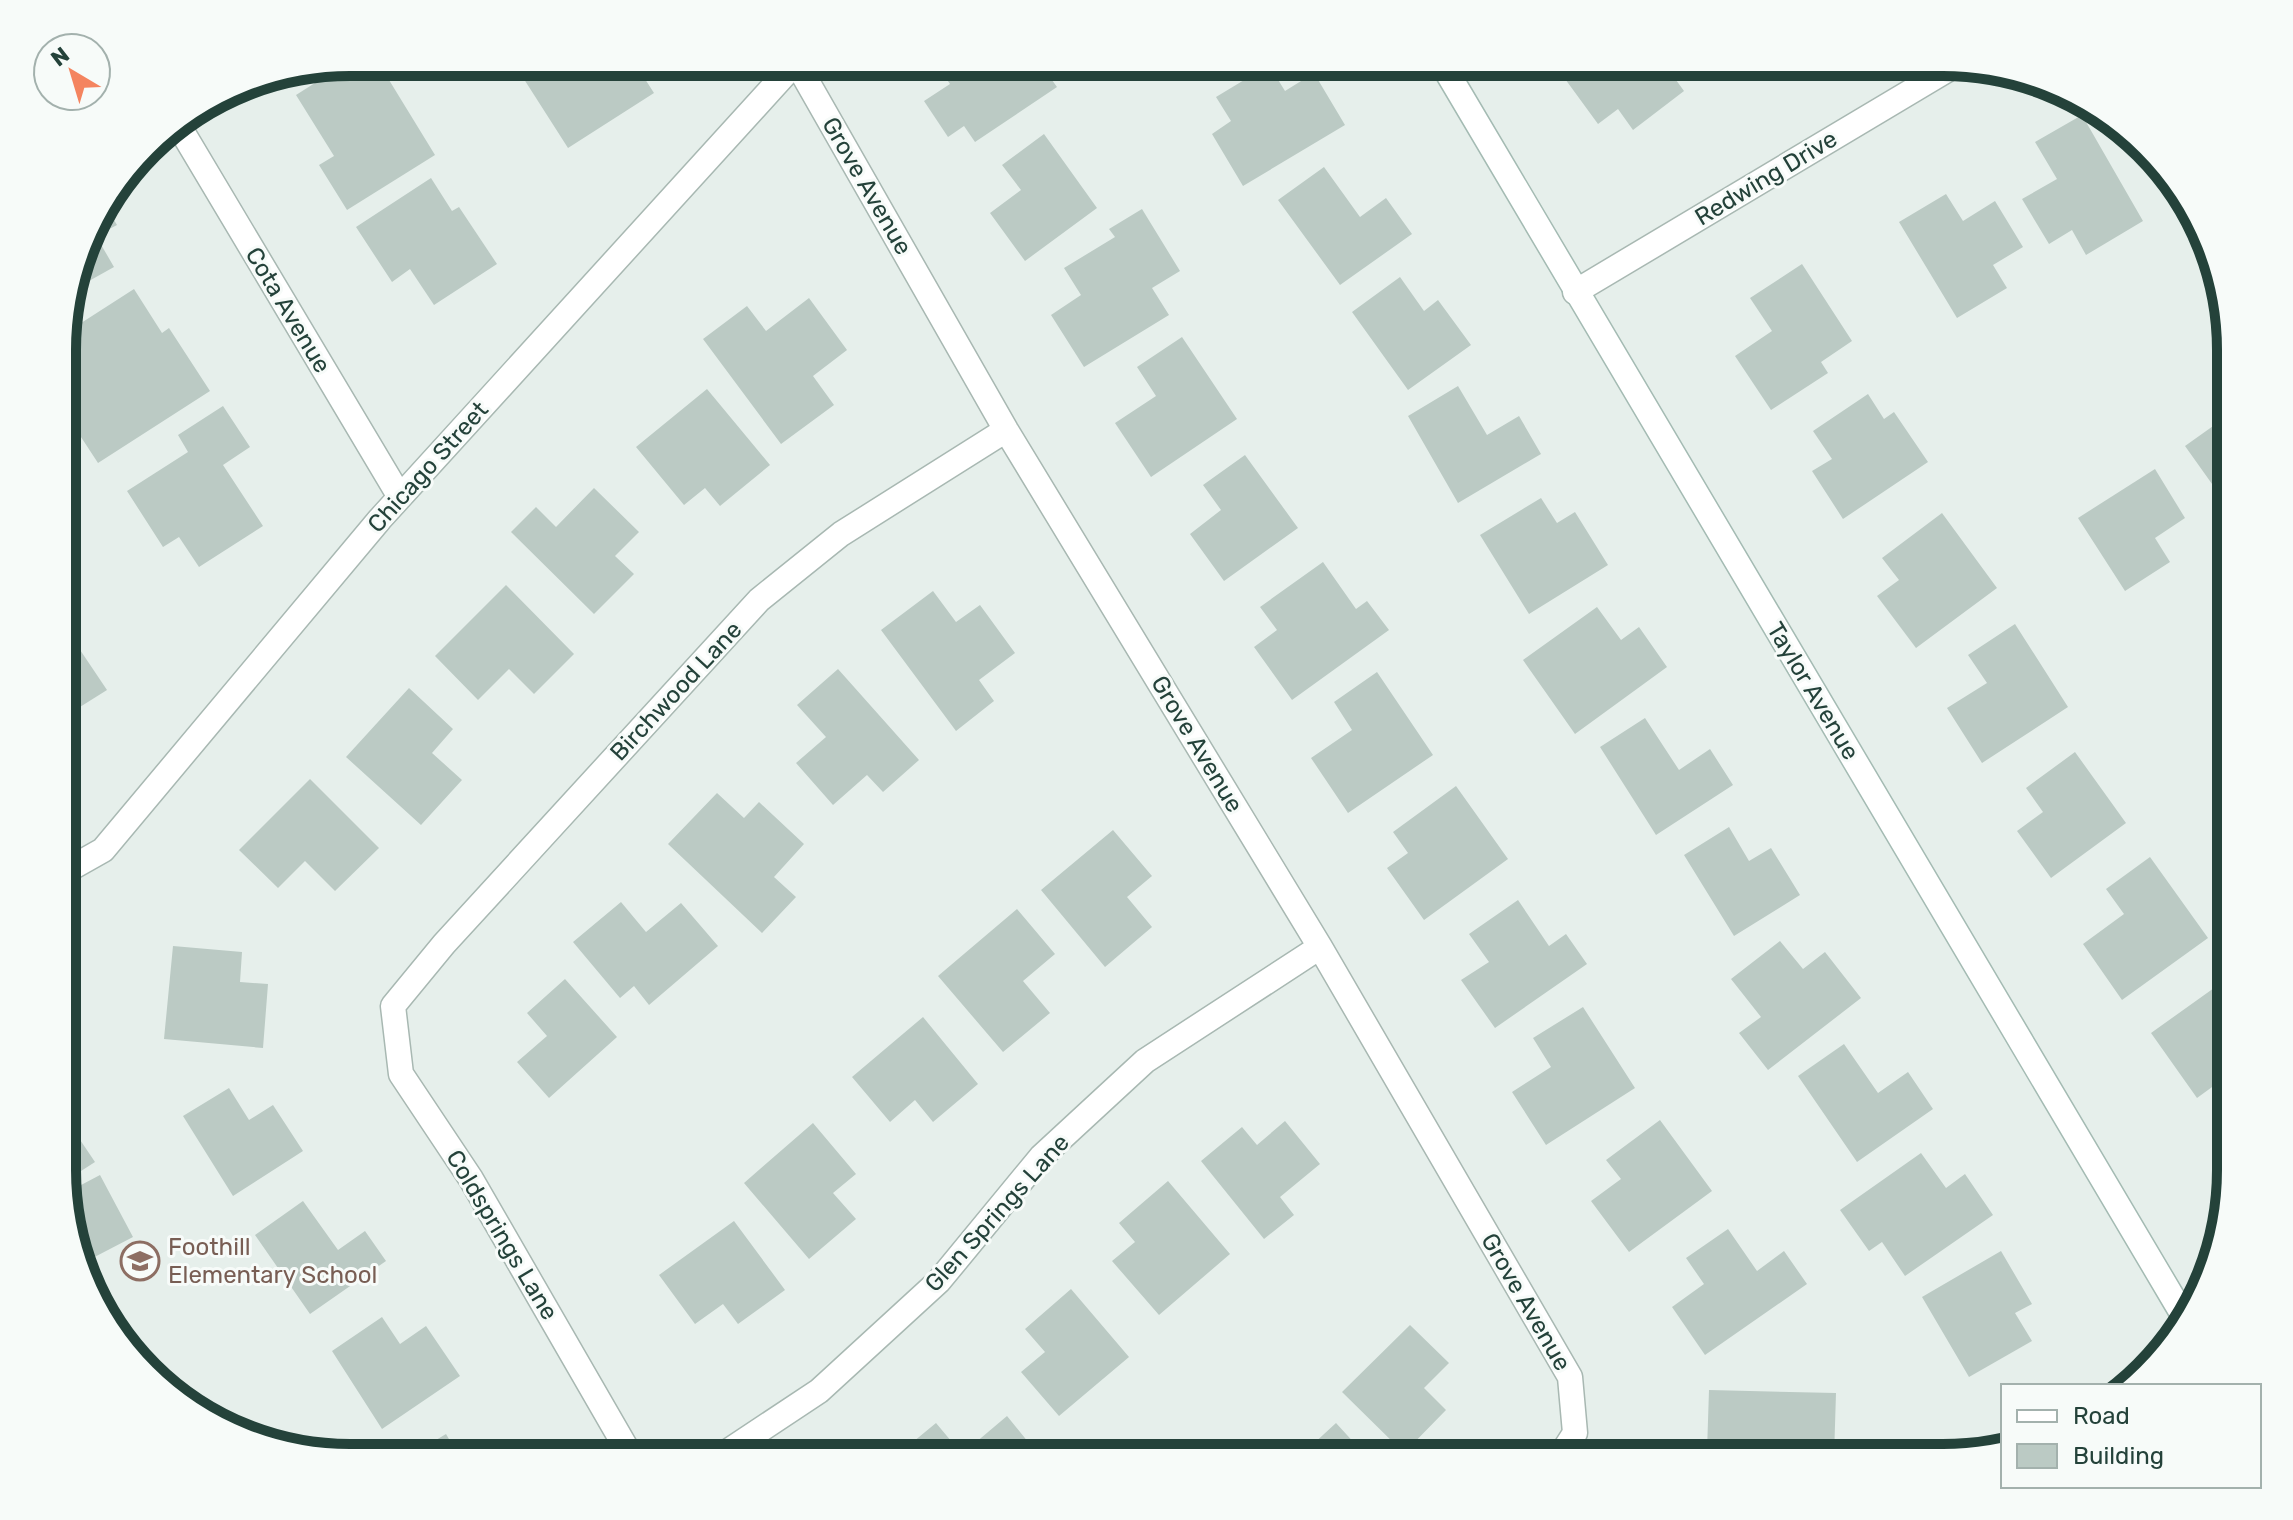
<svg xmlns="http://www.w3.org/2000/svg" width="2293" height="1520" viewBox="0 0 2293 1520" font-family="Rubik,sans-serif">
<rect width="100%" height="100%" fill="#e6efeb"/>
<!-- building -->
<path fill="#bbcac4" d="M348 62H378L435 155 347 210 319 165 334 156 296 95Z
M513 62H634L654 93 568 148Z
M935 62H1039L1057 87 975 142 964 126 948 137 924 101 950 84Z
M1199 62H1217L1205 70Z
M1574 62H1663L1684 91 1633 130 1618 109 1598 124 1560 72Z
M1269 65 1285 91 1314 73 1345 125 1243 186 1212 134 1231 121 1216 97Z
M2082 115 2143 221 2086 255 2072 230 2049 244 2022 199 2057 179 2035 142Z
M1044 134 1097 208 1025 261 990 213 1021 190 1002 165Z
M2139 149 2168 179 2161 184Z
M1324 167 1360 217 1386 198 1412 234 1340 285 1278 200Z
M431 178 452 211 459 207 497 264 434 305 410 269 392 282 356 227Z
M1946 194 1963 221 1995 201 2023 247 1993 265 2007 288 1957 318 1899 222Z
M105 205 117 225 96 236 114 267 71 291 92 222Z
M1142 209 1180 271 1152 288 1169 315 1084 367 1051 315 1081 295 1064 268 1115 237 1109 229Z
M1802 264 1852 341 1821 362 1828 373 1771 410 1735 356 1772 331 1750 298Z
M1400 277 1424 311 1438 300 1471 345 1408 390 1352 312Z
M134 289 162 333 169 328 210 391 98 463 64 411V334Z
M809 298 847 350 813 376 834 405 781 444 703 339 747 306 766 331Z
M1182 337 1237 419 1151 477 1115 423 1156 396 1137 367Z
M1458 386 1487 435 1519 416 1541 454 1458 503 1408 416Z
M707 389 770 465 720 506 705 488 684 505 636 447Z
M1868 394 1884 419 1894 412 1928 462 1843 519 1812 471 1832 459 1813 431Z
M223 406 250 447 223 465 263 526 199 567 179 537 163 547 127 491 188 452 178 435Z
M2230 414V492L2222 498 2185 446Z
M1245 455 1298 528 1224 581 1190 534 1221 510 1203 485Z
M2155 469 2185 518 2155 538 2170 562 2125 591 2078 518Z
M594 488 639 532 615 556 634 574 594 614 511 532 536 507 556 527Z
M1541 498 1557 523 1575 512 1608 565 1529 614 1480 535Z
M1942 513 1997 588 1916 648 1877 596 1899 580 1882 558Z
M1323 562 1356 609 1367 601 1389 630 1292 700 1254 647 1277 630 1260 607Z
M506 585 574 654 534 694 509 669 478 700 435 656Z
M933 591 956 622 980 605 1015 653 979 680 994 701 956 731 881 630Z
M1597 607 1621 640 1639 627 1667 667 1575 734 1523 660Z
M2015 624 2068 707 1982 763 1947 708 1987 683 1968 655Z
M64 626 107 690 64 717Z
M838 669 919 760 883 792 867 775 833 805 796 763 826 737 797 705Z
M1377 672 1433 755 1348 813 1311 758 1352 730 1334 702Z
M409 688 453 729 432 753 462 780 421 825 346 757Z
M1645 718 1679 770 1710 749 1733 785 1656 835 1600 747Z
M2075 752 2126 823 2051 878 2017 831 2043 812 2026 788Z
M310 779 379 848 335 891 305 861 278 888 239 850Z
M1456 786 1508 859 1424 920 1387 868 1408 853 1393 832Z
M717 793 744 818 759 802 804 844 774 877 796 897 762 933 668 844Z
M1729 827 1749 861 1771 848 1800 895 1734 936 1684 855Z
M1113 830 1152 876 1127 897 1152 927 1105 967 1041 890Z
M2150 857 2208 938 2122 1000 2083 944 2124 914 2106 889Z
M1518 900 1549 946 1566 934 1587 964 1495 1028 1461 980 1489 962 1469 934Z
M621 902 646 932 681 903 718 946 649 1005 634 986 620 998 573 942Z
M1017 909 1055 954 1023 981 1050 1013 1003 1052 938 976Z
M1780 941 1803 969 1825 952 1861 998 1768 1070 1739 1033 1761 1017 1731 979Z
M173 946 242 952 240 982 268 984 263 1048 164 1039Z
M565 979 617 1037 549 1098 517 1062 547 1036 527 1013Z
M2214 988 2230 1011V1074L2197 1098 2151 1033Z
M1583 1007 1635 1088 1546 1145 1512 1092 1551 1067 1533 1038Z
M923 1017 978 1084 933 1122 915 1100 890 1122 852 1077Z
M1844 1044 1878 1093 1908 1072 1933 1109 1857 1162 1798 1076Z
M229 1088 249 1120 273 1105 303 1151 233 1196 183 1116Z
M64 1116 95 1162 64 1182Z
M1660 1120 1712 1191 1629 1252 1591 1201 1621 1179 1606 1160Z
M1285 1121 1320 1164 1280 1197 1294 1215 1264 1239 1201 1161 1242 1127 1257 1145Z
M813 1123 856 1174 833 1193 856 1219 809 1259 744 1183Z
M1921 1153 1946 1188 1965 1174 1993 1215 1905 1276 1882 1242 1869 1251 1840 1210Z
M100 1175 133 1237 83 1263 64 1207V1194Z
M1168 1181 1230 1254 1159 1315 1112 1261 1135 1242 1119 1223Z
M303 1201 338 1250 365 1231 386 1261 310 1314 255 1235Z
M734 1221 785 1290 738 1324 723 1304 695 1324 659 1275Z
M1728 1229 1757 1271 1784 1251 1807 1284 1705 1355 1672 1307 1704 1284 1686 1258Z
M2001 1251 2032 1304 2015 1313 2032 1341 1969 1377 1922 1297Z
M1071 1289 1129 1357 1059 1416 1021 1372 1045 1352 1025 1329Z
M382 1317 400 1344 426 1326 460 1376 382 1429 332 1351Z
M1410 1325 1449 1363 1424 1388 1446 1410 1404 1453 1342 1392Z
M1709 1390 1836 1393 1834 1457H1754L1755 1452 1707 1451Z
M1007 1416 1041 1458H907L902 1451 936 1423 962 1454Z
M1336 1423 1368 1458H1298Z
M446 1434 460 1458H406Z"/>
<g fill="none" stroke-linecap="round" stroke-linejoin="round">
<!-- street casing -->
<g stroke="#a8b8b2" stroke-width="27">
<path id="street" d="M796 62 1006 430 1320 947 1570 1377 1575 1433 1559 1458
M177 123 400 497
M1575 292 1957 64
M64 872 103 850 380 519 796 62
M632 1458 471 1179 401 1074 393 1006 444 944 759 600 841 534 1006 430
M718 1458 819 1391 939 1281 1041 1157 1145 1061 1320 947"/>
</g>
<!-- secondary casing -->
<g stroke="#a4bbb3" stroke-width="27">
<path id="secondary" d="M1441 62 2186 1320"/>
</g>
<!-- street -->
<use href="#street" stroke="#fff" stroke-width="24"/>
<!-- secondary -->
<use href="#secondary" stroke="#fff" stroke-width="24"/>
</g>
<!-- icons -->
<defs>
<g id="school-ring" transform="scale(2)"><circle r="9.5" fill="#f7fbf9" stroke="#8d6e63" stroke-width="1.5"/><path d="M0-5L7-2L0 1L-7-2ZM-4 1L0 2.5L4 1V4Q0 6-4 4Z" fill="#8d6e63"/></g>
</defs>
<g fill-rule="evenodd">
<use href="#school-ring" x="140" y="1261"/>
</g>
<g text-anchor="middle" stroke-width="6" stroke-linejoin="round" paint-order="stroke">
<!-- street labels -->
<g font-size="24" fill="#24423a" stroke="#f7fbf9">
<text transform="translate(1766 178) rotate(-31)" y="8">Redwing Drive</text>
<text transform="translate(867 186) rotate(60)" y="8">Grove Avenue</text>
<text transform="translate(288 310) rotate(59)" y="8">Cota Avenue</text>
<text transform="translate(428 467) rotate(-48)" y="8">Chicago Street</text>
<text transform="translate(676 691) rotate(-47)" y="8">Birchwood Lane</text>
<text transform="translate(1813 691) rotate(59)" y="8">Taylor Avenue</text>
<text transform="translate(1197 744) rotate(59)" y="8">Grove Avenue</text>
<text transform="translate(997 1213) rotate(-48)" y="8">Glen Springs Lane</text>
<text transform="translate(502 1235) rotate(59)" y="8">Coldsprings Lane</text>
<text transform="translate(1526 1302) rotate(60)" y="8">Grove Avenue</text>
</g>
<!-- education labels -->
<g font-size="24" fill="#785e54" stroke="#f7fbf9" text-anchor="start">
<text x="168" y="1255">Foothill<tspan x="168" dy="28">Elementary School</tspan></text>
</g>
</g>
<!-- crop -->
<path d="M0 0H2293V1520H0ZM350 76H1943A274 274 0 0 1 2217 350V1170A274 274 0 0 1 1943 1444H350A274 274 0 0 1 76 1170V350A274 274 0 0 1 350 76Z" fill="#f7fbf9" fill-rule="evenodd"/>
<path fill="none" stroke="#24423a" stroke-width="10" d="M350 76H1943A274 274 0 0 1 2217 350V1170A274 274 0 0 1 1943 1444H350A274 274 0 0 1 76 1170V350A274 274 0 0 1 350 76Z"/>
<!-- legend -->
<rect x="2001" y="1384" width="260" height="104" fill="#f7fbf9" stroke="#a3b1ad" stroke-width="2"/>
<rect x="2017" y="1410" width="40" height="12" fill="#ffffff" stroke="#a3b1ad" stroke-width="2"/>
<text x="2073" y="1424" font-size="24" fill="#24423a">Road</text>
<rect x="2017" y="1444" width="40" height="24" fill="#bbcac4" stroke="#a3b1ad" stroke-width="2"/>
<text x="2073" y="1464" font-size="24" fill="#24423a">Building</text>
<!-- north arrow -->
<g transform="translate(72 72) rotate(322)"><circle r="38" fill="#f7fbf9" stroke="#a3b1ad" stroke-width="2"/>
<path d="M0-6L14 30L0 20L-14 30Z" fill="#f4845f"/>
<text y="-12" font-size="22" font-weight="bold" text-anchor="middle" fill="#24423a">N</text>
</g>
</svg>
